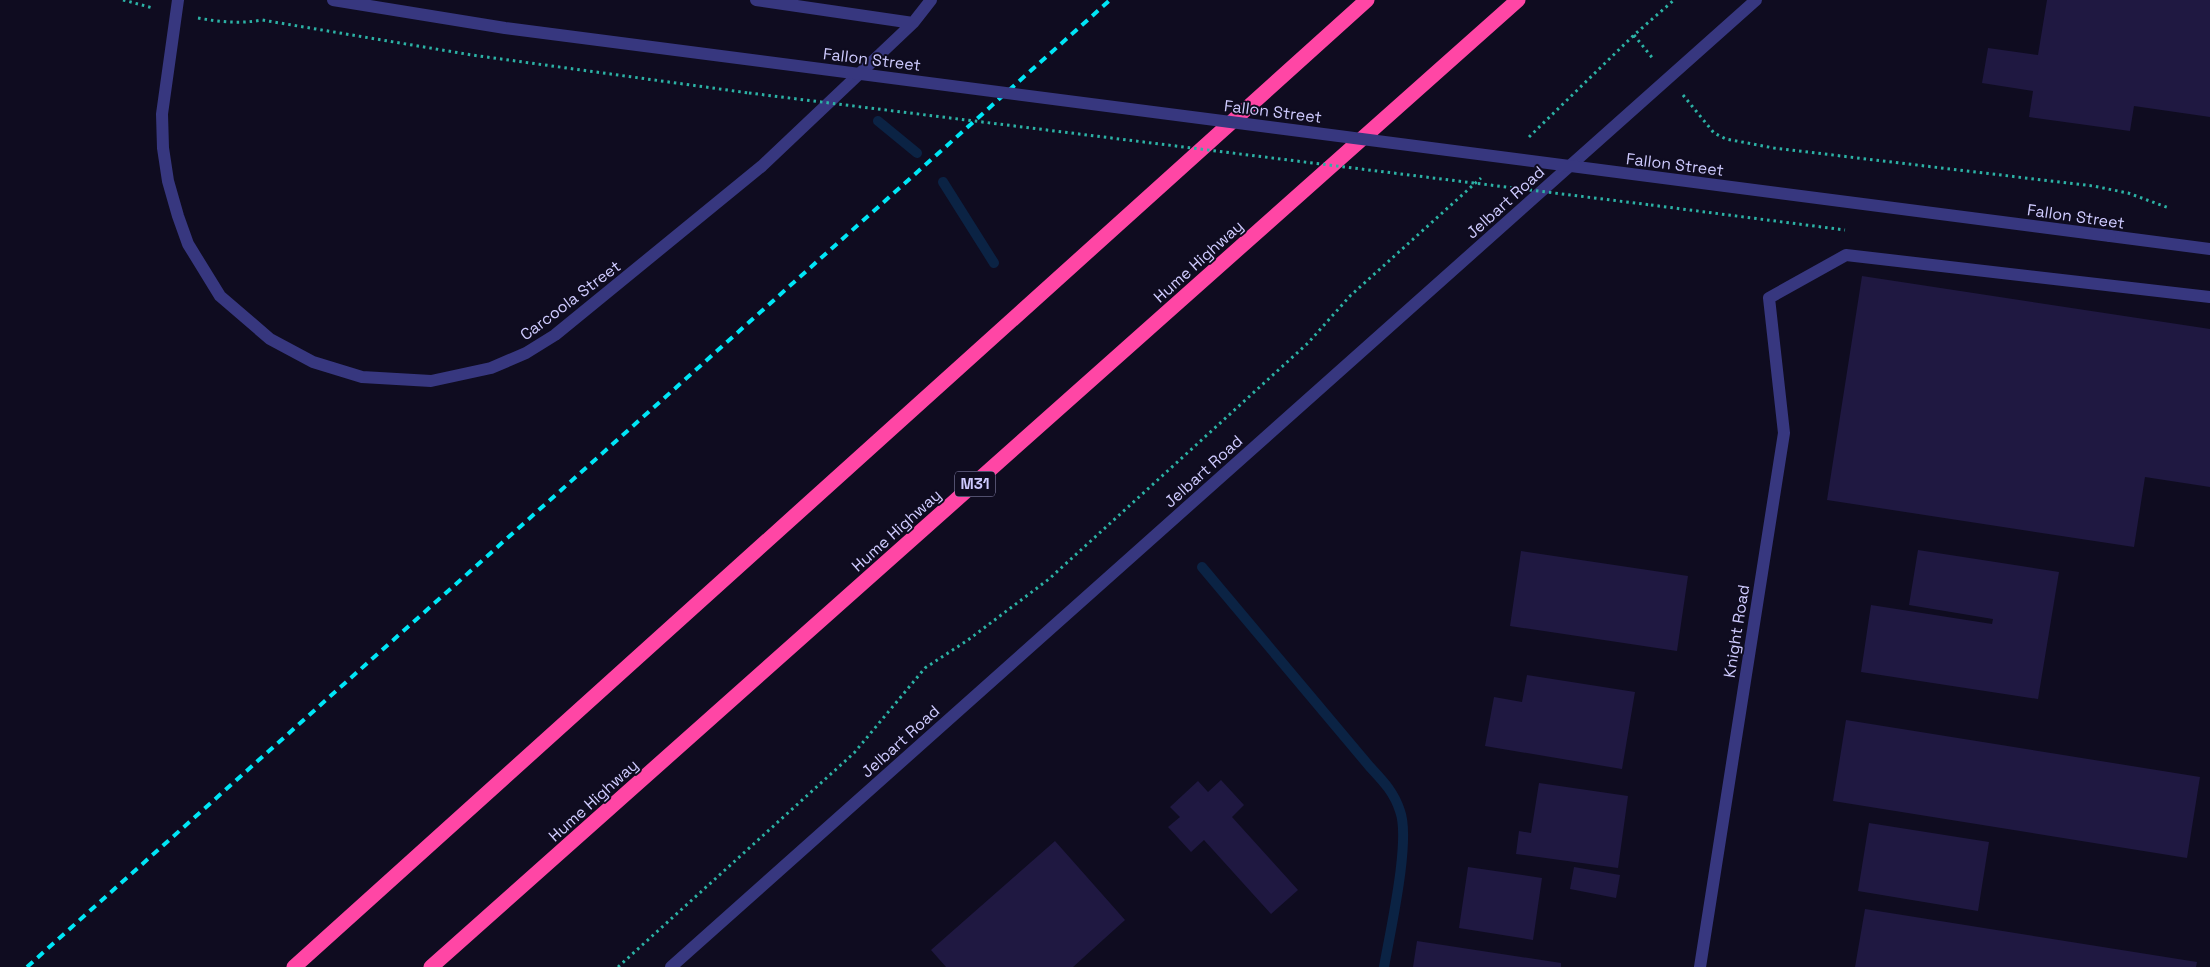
<svg xmlns="http://www.w3.org/2000/svg" width="2210" height="967" viewBox="0 0 2210 967" font-family="'Space Grotesk',sans-serif">
<rect width="100%" height="100%" fill="#0f0c20"/>
<g fill="none" stroke-linecap="round" stroke-linejoin="round">
<!-- stream -->
<path stroke="#0b2344" stroke-width="10" d="M878 121 917 153
M943 182 994 263
M1202 567 1370 767C1383 781 1394 792 1400 811 1411 840 1390 932 1384 967"/>
</g>
<!-- building -->
<path fill="#1f1841" d="M2047 0H2210V117L2134 106 2130 131 2029 117 2033 91 1982 83 1988 48 2038 55Z
M1862 276 2210 329V487L2145 477 2134 547 1827 500Z
M1918 550 2059 572 2038 699 1861 672 1871 605 1992 624 1993 619 1909 605Z
M1521 551 1688 576 1677 651 1510 626Z
M1527 675 1635 692 1622 769 1485 746 1494 697 1522 702Z
M1846 720 2200 777 2187 858 1833 801Z
M1221 780 1244 805 1232 817 1298 890 1271 914 1204 840 1191 852 1168 827 1180 817 1170 807 1198 781 1208 792Z
M1539 783 1628 796 1618 868 1516 854 1519 831 1531 833Z
M1869 823 1989 842 1978 911 1858 891Z
M1055 841 1125 920 1073 967H946L931 950Z
M1468 867 1542 878 1533 940 1459 928Z
M1574 867 1620 875 1616 898 1570 889Z
M1865 909 2197 962 2196 967H1855Z
M1417 941 1561 963V967H1413Z"/>
<g fill="none" stroke-linecap="round" stroke-linejoin="round">
<!-- path -->
<path stroke="#2cb2a5" stroke-width="3" stroke-dasharray="2.5 4" stroke-linecap="butt" d="M123 0 153 8
M198 18C220 22 239 24 262 20L472 55 749 93
M1634 35 1654 60
M1683 95 1714 133 1726 139 1774 148 2093 186 2128 193 2169 208
M1529 137 1634 35 1674 0
M1651 205 1845 230
M618 967 854 753 925 668 968 640 1049 579 1308 343 1350 296 1481 178"/>
<!-- minor -->
<path stroke="#37377f" stroke-width="12" d="M178 0 162 114 163 148 168 181 178 216 188 244 220 296 270 339 313 362 362 377 431 381 491 368 526 353 555 335 762 166 913 23 931 0
M756 0 913 23
M2110 236 2210 249
M671 967 1756 0
M1700 967 1784 433 1769 298 1846 255 2210 297"/>
<!-- highway -->
<path stroke="#ff46a5" stroke-width="15" d="M294 967 1367 0
M431 967 1518 0"/>
<!-- rail -->
<path stroke="#00e6f6" stroke-width="4" stroke-dasharray="8 6" stroke-linecap="butt" d="M27 967 1110 0"/>
<!-- path-bridge -->
<path stroke="#2cb2a5" stroke-width="3" stroke-dasharray="2.5 4" stroke-linecap="butt" d="M749 93 1651 205"/>
<!-- minor-bridge -->
<path stroke="#37377f" stroke-width="12" d="M333 0 505 28 2110 236"/>
</g>
<g text-anchor="middle" stroke-width="4" stroke-linejoin="round" paint-order="stroke">
<!-- shield labels -->
<rect fill="#0f0c20" stroke="#9592bc" stroke-width="1" x="955" y="471.5" width="40" height="25" rx="4"/>
<g font-size="15" font-weight="bold" fill="#cfcbff">
<text x="975" y="489">M31</text>
</g>
<!-- street labels -->
<g font-size="16" fill="#cfcbff" stroke="#0f0c20">
<text transform="translate(872 59) rotate(7)" y="6">Fallon Street</text>
<text transform="translate(1273 111) rotate(7)" y="6">Fallon Street</text>
<text transform="translate(1675 164) rotate(7)" y="6">Fallon Street</text>
<text transform="translate(1505 202) rotate(-42)" y="6">Jelbart Road</text>
<text transform="translate(2076 216) rotate(8)" y="6">Fallon Street</text>
<text transform="translate(1198 261) rotate(-42)" y="6">Hume Highway</text>
<text transform="translate(570 300) rotate(-37)" y="6">Carcoola Street</text>
<text transform="translate(1203 471) rotate(-42)" y="6">Jelbart Road</text>
<text transform="translate(896 530) rotate(-42)" y="6">Hume Highway</text>
<text transform="translate(1736 631) rotate(-81)" y="6">Knight Road</text>
<text transform="translate(900 741) rotate(-42)" y="6">Jelbart Road</text>
<text transform="translate(593 800) rotate(-42)" y="6">Hume Highway</text>
</g>
</g>
</svg>
